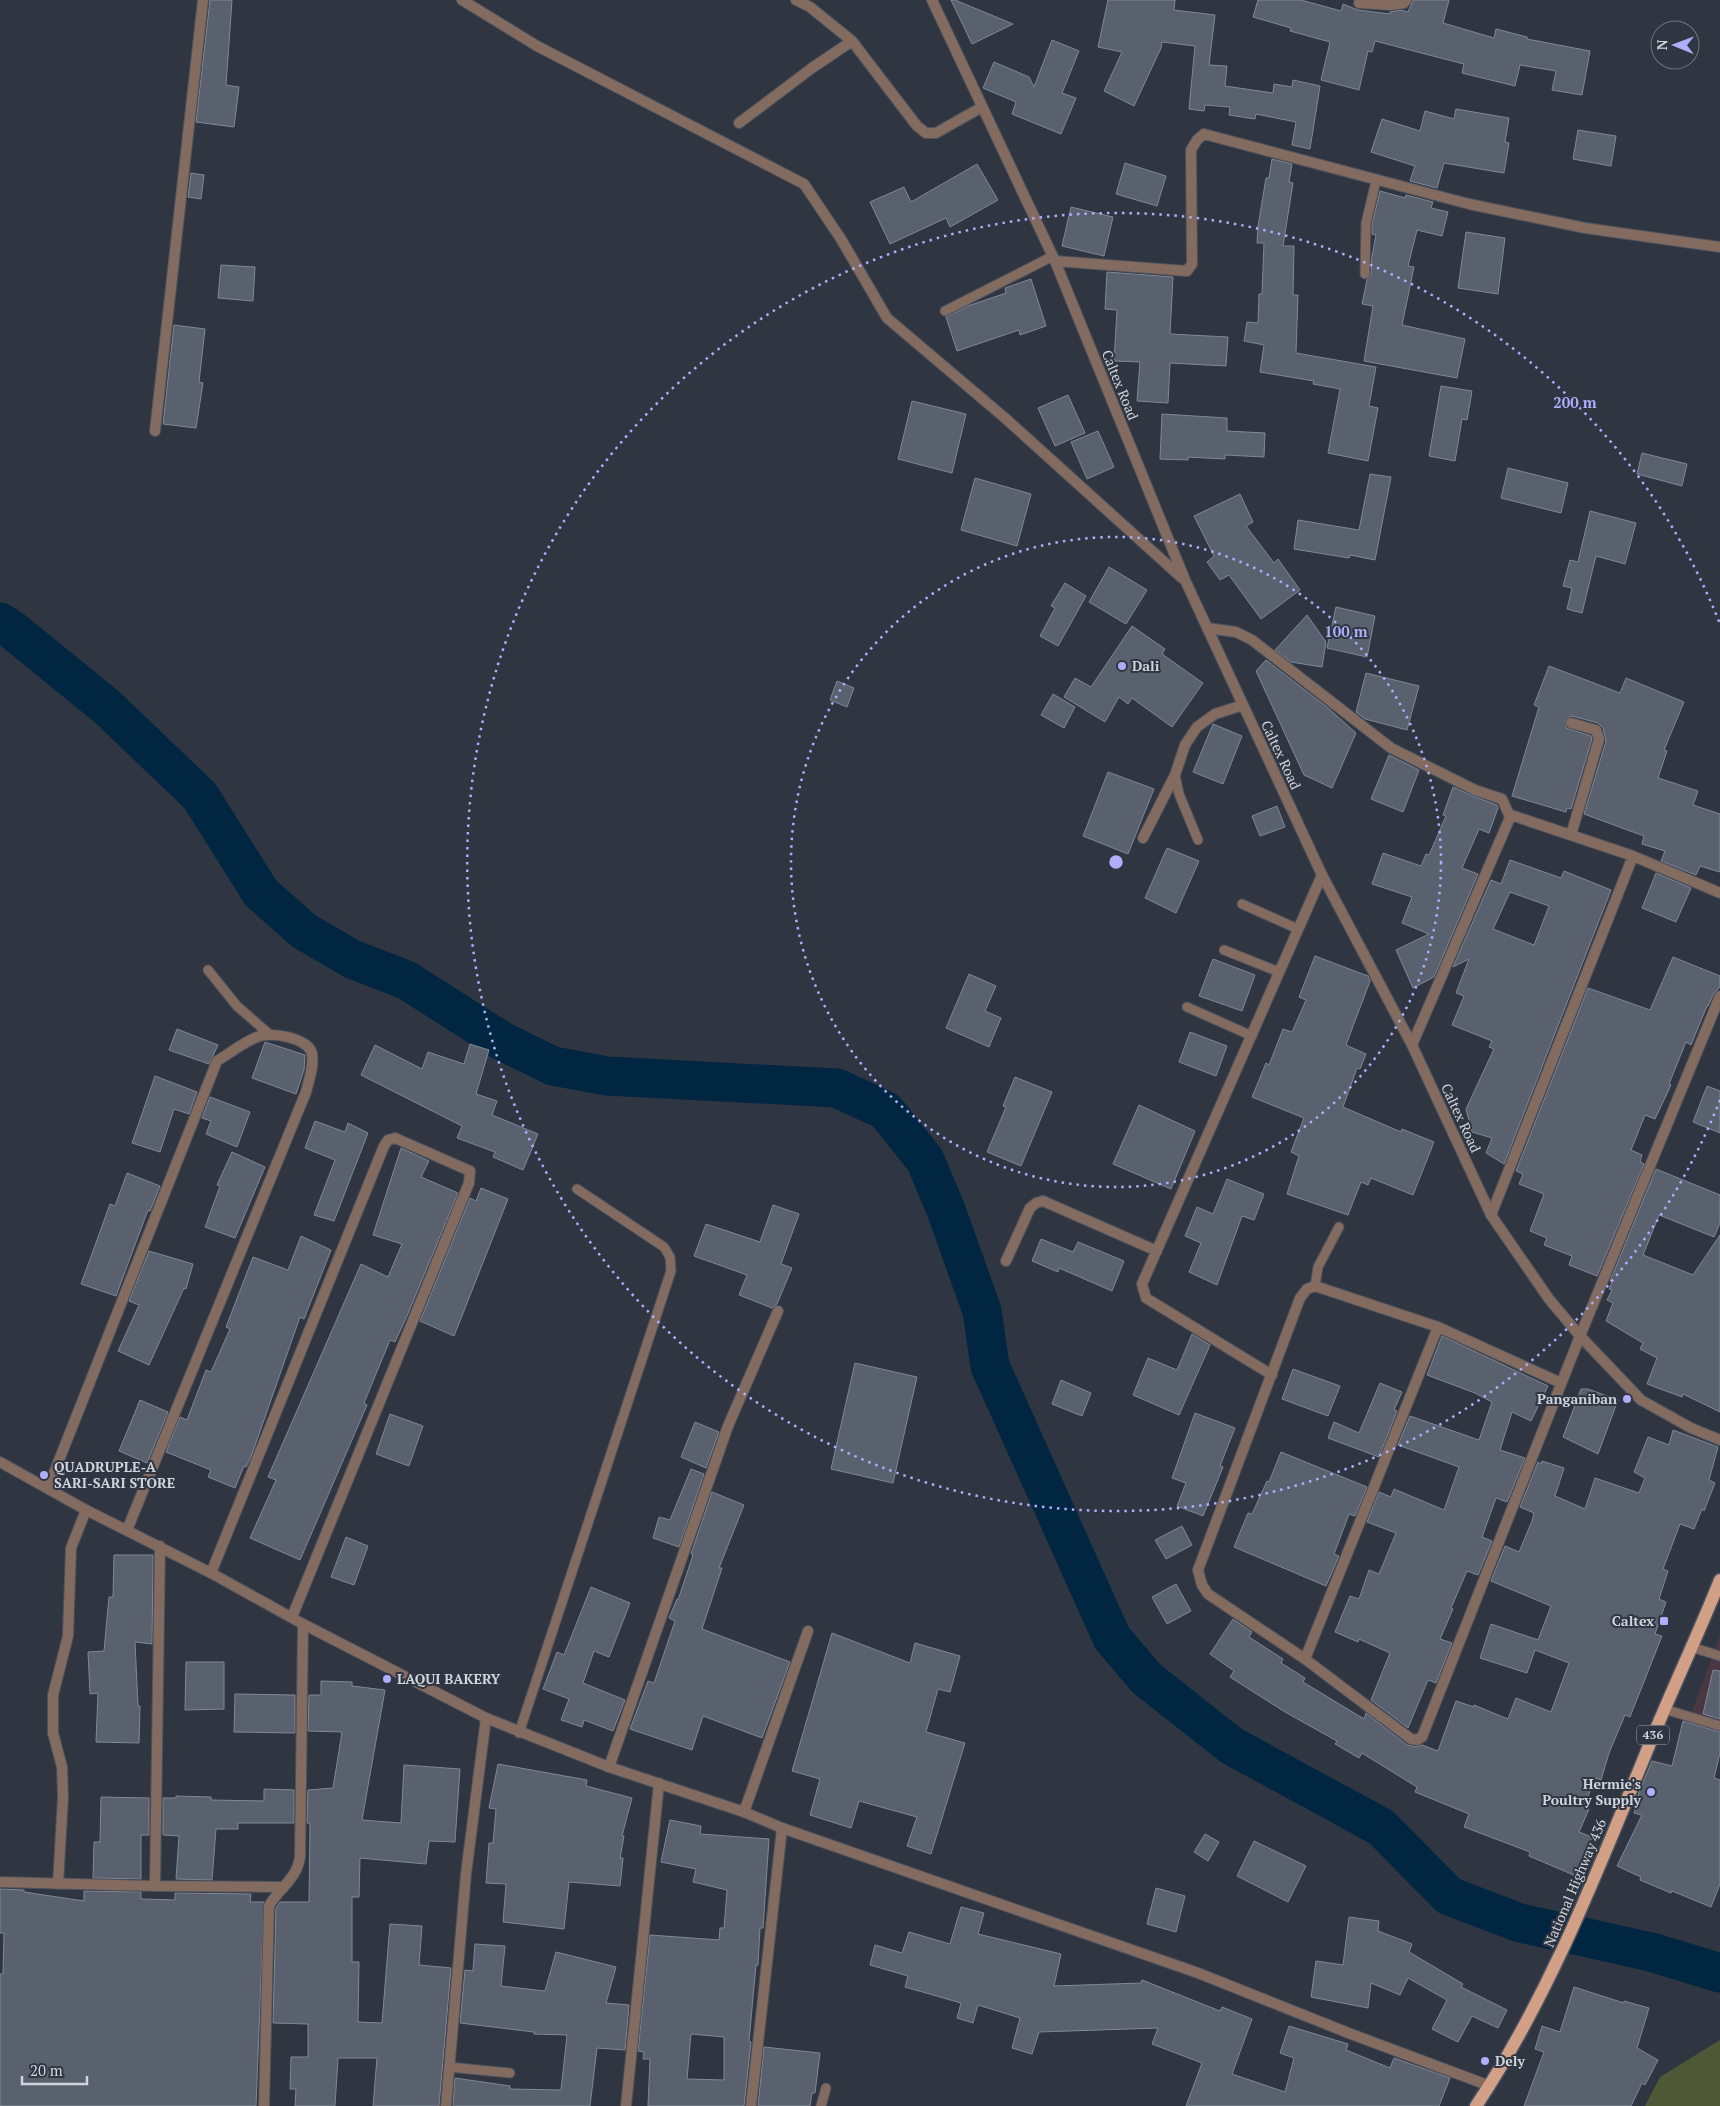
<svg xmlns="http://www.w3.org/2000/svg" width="1720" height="2106" viewBox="0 0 1720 2106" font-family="'PT Serif',serif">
<rect width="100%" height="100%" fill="#2f3642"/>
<!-- commercial -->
<path fill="#493741" d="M1720 1635V1736L1685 1730Z"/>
<!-- green -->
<path fill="#4f5835" d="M1720 2040V2106H1645L1660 2077Z"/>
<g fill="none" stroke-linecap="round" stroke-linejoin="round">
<!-- river -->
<path stroke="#012641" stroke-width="39" d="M0 622 11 629 107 707 200 796 261 893 304 931 352 959 406 980 502 1041 553 1066 607 1076 837 1088 886 1111 925 1160 946 1210 982 1311 990 1366 1112 1638 1147 1679 1232 1746 1381 1827 1449 1896 1520 1923 1651 1952 1720 1973"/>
</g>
<!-- building -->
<path fill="#59606e" stroke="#808897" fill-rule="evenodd" d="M210 0H232L226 85 239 87 234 127 196 122Z
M951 0H955L1013 24 972 44Z
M1108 0H1175L1174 10 1215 15 1209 65 1227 66 1225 86 1273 93 1274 84 1292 87 1293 80 1320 86 1310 149 1292 145 1296 122 1256 114 1255 119 1229 115 1230 107 1205 105 1204 111 1189 109 1195 46 1162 42 1161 48 1134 106 1104 91 1122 52 1098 47Z
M1258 0H1301L1341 11 1343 4 1358 10 1390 14V12L1401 10 1408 12 1413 0H1449L1443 23 1494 38 1496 29 1527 37V39L1590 51 1582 95 1552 90 1556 71 1520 65 1515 86 1462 73 1464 64 1375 41 1372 52 1368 51 1359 90 1321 80 1330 42 1290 31 1291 28 1253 17Z
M1052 40 1079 51 1062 93 1076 98 1061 134 1012 114 1016 102 983 88 994 62 1029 77 1034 87Z
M1456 109 1509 118 1505 142 1509 143 1504 173 1444 163 1437 188 1410 181 1415 166 1371 152 1382 119 1420 131 1425 111 1454 119Z
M1578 130 1616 136 1611 166 1573 159Z
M1272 159 1292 164 1289 182 1293 183 1283 246H1294L1293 295H1298L1296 353 1376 367 1369 406 1378 408 1368 461 1328 453 1340 389 1313 384 1314 381 1260 372 1264 345 1244 341 1247 322 1258 323 1259 294H1262L1264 243H1257L1258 226 1266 178H1269Z
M1125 163 1166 176 1157 206 1116 194Z
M977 164 998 200 950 227 946 218 890 244 870 202 904 187 911 202Z
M191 173 204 175 201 199 188 197Z
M1380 191 1405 198 1406 195 1433 202 1431 208 1448 212 1442 236 1417 230 1408 266 1414 267 1402 325 1465 339 1457 378 1364 361 1373 306 1362 304 1367 280 1371 275 1372 256 1376 235 1372 234V224Z
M1071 207 1113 217 1104 256 1062 246Z
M1466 232 1505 238 1498 294 1458 288Z
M221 265 255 267 253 301 218 298Z
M1107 272 1173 277 1170 334 1228 337 1226 366 1170 363 1168 403 1137 401 1140 362 1114 361 1117 310 1105 309Z
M1031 279 1046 326 1020 335 1019 330 957 351 946 317 968 306 1006 293 1005 288Z
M174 325 205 329 199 382 203 383 196 428 163 424Z
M1441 386 1472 391 1467 420 1462 419 1455 461 1429 456Z
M1068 395 1085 433 1055 446 1038 408Z
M912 401 966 414 952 473 898 459Z
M1162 414 1227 418V431L1265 433 1264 457 1225 455V459L1188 457V460L1160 459Z
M1098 431 1114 467 1087 479 1071 442Z
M1642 453 1687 464 1682 486 1637 474Z
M1508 468 1568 483 1561 513 1501 498Z
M1370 474 1391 477 1375 560 1350 555 1349 558 1294 549 1298 520 1359 530Z
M975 478 1031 494 1017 546 961 530Z
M1240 494 1253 522 1246 526 1274 563 1278 559 1300 590 1261 619 1229 575 1220 580 1207 562 1214 556 1194 516Z
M1590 511 1636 523 1625 564 1596 556 1582 613 1567 609 1572 588 1563 586 1570 560 1578 562Z
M1109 567 1147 590 1126 624 1089 602Z
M1065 583 1086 596 1058 646 1040 636 1055 608 1051 606Z
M1336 607 1375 616 1367 657 1327 648Z
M1307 615 1326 642 1322 667 1291 662 1275 650Z
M1132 626 1165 649 1162 654 1203 683 1172 727 1132 698 1128 704 1119 697 1105 722 1064 697 1075 678 1091 687Z
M1266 660 1327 707 1356 733 1332 788 1304 775 1256 671Z
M1549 666 1620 693 1626 678 1684 702 1664 750 1667 751 1658 778 1698 791 1693 805 1720 814V872L1700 866 1696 875 1661 861 1665 851 1642 844 1644 836 1584 814 1606 741 1603 728 1598 723 1572 716 1567 718 1565 721 1566 728 1591 736 1592 739 1571 809 1567 808 1566 812 1512 796 1539 707 1534 705Z
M1366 673 1419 686 1407 730 1365 719 1356 712Z
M837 681 854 688 847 707 830 700Z
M1053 694 1075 707 1064 728 1041 715Z
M1213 724 1242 736 1223 784 1193 772Z
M1389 755 1419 770 1403 812 1371 799Z
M1108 772 1154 789 1128 854 1083 836Z
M1453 787 1473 796 1497 805 1498 808 1489 833 1479 829 1462 868 1478 874 1434 977 1413 988 1396 950 1429 934 1402 923 1412 897 1372 884 1383 853 1421 866 1426 854 1429 855 1446 816 1443 815Z
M1277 806 1285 827 1260 836 1252 816Z
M1167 848 1199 861 1176 913 1145 898Z
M1510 860 1561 878 1564 871 1611 890 1504 1164 1486 1153 1492 1138 1472 1132 1466 1109 1494 1049 1489 1047 1492 1041 1452 1025 1464 996 1456 993 1469 959 1453 967 1491 880 1501 884ZM1510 892 1549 906 1534 945 1493 929Z
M1656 873 1691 888 1676 922 1642 908Z
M1315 956 1368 976 1370 981 1346 1045 1366 1054 1360 1069 1357 1068 1343 1107 1401 1132 1402 1129 1434 1142 1413 1195 1371 1178 1368 1185 1361 1182 1348 1215 1287 1194 1299 1156 1291 1152 1304 1118 1252 1097 1266 1063 1269 1065 1283 1029 1292 1032 1306 1000 1299 997Z
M1673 957 1720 976V987L1714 993 1708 1006H1707L1691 1045 1686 1042 1669 1084 1671 1085 1655 1119 1645 1115 1631 1150 1642 1155 1640 1162 1644 1164 1597 1276 1569 1265 1572 1256 1544 1245 1547 1238 1530 1231 1544 1194 1519 1184 1523 1174 1516 1171 1588 988 1650 1010Z
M1213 959 1255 975 1242 1011 1199 996Z
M969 974 996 986 985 1011 1001 1018 989 1047 946 1028Z
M177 1029 218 1045 209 1064 169 1050Z
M1190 1032 1227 1046 1216 1076 1179 1062Z
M265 1042 305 1055 304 1070 296 1094 252 1078Z
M470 1044 489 1050 476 1094 497 1101 492 1115 538 1134 523 1170 493 1157 495 1152 457 1138 462 1126 361 1075 375 1045 422 1069 428 1052 464 1064Z
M155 1076 197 1092 189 1114 174 1109 160 1152 132 1143Z
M1015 1077 1052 1092 1021 1166 987 1152 1006 1107 1003 1106Z
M1707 1086 1720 1091V1133L1693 1122Z
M210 1097 250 1112 237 1147 206 1134 211 1121 202 1118Z
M1139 1105 1195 1131 1171 1189 1113 1164Z
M315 1121 345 1132 348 1123 368 1133 334 1221 314 1215 335 1160 305 1148Z
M401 1148 429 1161 421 1177 458 1193 407 1316 395 1342 390 1340 364 1403 367 1405 300 1560 250 1538 276 1480 268 1477 361 1264 388 1277 402 1244 373 1235Z
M232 1152 265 1167 235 1238 205 1227 220 1186 217 1185Z
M1656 1169 1720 1195V1223L1714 1237 1659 1215 1643 1255 1693 1275 1720 1235V1412L1683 1394 1682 1397 1647 1384 1657 1358 1640 1349 1643 1343 1606 1321 1613 1303 1607 1300 1612 1290 1609 1289 1612 1282 1610 1281Z
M127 1173 160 1186 150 1211 148 1210 116 1296 81 1284 110 1204 115 1206Z
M1227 1179 1264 1194 1254 1220 1242 1216 1217 1285 1189 1272 1201 1243 1185 1236 1197 1207 1213 1214Z
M481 1188 508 1199 454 1336 420 1321 470 1198 476 1201Z
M773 1205 799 1214 781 1264 792 1268 777 1304 772 1308 739 1295 747 1275 694 1256 706 1224 760 1242Z
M301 1236 331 1250 304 1319 300 1317 251 1457 246 1467 244 1466 235 1488 208 1477 211 1470 166 1452 180 1417 187 1420 206 1370 211 1372 230 1329 226 1327 253 1257 288 1270Z
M1041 1239 1073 1252 1078 1242 1124 1261 1112 1291 1059 1268 1058 1272 1032 1261Z
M149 1251 193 1264 186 1289 184 1288 149 1365 118 1351 139 1305 129 1301Z
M1192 1334 1210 1345 1179 1415 1133 1395 1148 1358 1177 1370Z
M1442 1336 1548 1386 1531 1421 1512 1412 1500 1450 1525 1458 1507 1502 1496 1498 1482 1537 1492 1541 1478 1575 1467 1571 1451 1608 1453 1609 1440 1639 1452 1643 1436 1683 1428 1680 1408 1728 1371 1700 1390 1653 1359 1639 1358 1642 1335 1632 1350 1596 1359 1599 1369 1570 1379 1574 1396 1533 1367 1522 1379 1492 1391 1497 1394 1489 1444 1510 1459 1467 1398 1445 1410 1416 1479 1440 1492 1402 1475 1393 1427 1375Z
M855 1363 917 1377 893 1483 831 1469Z
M1293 1369 1340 1386 1328 1416 1282 1399Z
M1061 1380 1091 1393 1082 1416 1052 1404Z
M1380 1383 1402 1392 1394 1410 1397 1411 1379 1457 1328 1438 1334 1422 1359 1433Z
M1581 1389H1588L1618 1400 1598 1454 1563 1437Z
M140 1400 168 1412 147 1463 119 1451Z
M1195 1413 1235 1428 1220 1466 1223 1467 1203 1516 1177 1506 1186 1483 1172 1478Z
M390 1414 423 1426 409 1466 376 1454Z
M695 1422 719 1432 706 1468 681 1457Z
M1673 1430 1718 1447 1709 1480 1715 1483 1704 1511 1702 1509 1694 1529 1680 1524 1663 1569 1668 1571 1659 1599 1666 1602 1655 1634 1662 1636 1630 1717 1625 1715 1609 1753 1601 1780 1595 1778 1584 1807 1589 1809 1579 1832 1592 1837 1576 1876 1529 1856 1530 1852 1464 1827 1469 1814 1415 1792 1417 1787 1362 1753 1359 1758 1335 1744 1337 1741 1285 1712 1230 1677 1234 1671 1210 1654 1233 1619 1252 1632 1249 1637 1283 1659 1281 1663 1305 1678 1303 1682 1364 1719 1366 1713 1407 1745 1416 1747 1422 1745 1438 1751 1456 1701 1474 1707V1705L1508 1719 1516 1698 1551 1712 1569 1663 1535 1650 1527 1673 1480 1658 1491 1624 1538 1640 1551 1606 1491 1581 1505 1546 1519 1552 1532 1521 1534 1513 1520 1507 1538 1462 1541 1464 1542 1461 1564 1468 1555 1496 1585 1509 1595 1478 1639 1493 1645 1478 1634 1472 1648 1437 1669 1445Z
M1281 1452 1367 1487 1355 1516 1349 1514 1334 1554 1339 1556 1326 1586 1234 1547 1248 1513 1252 1514 1267 1481 1269 1482Z
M691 1469 704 1474 679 1547 653 1538 659 1517 670 1520Z
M712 1492 744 1505 719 1568H722L702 1629 790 1662 762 1738 703 1716 692 1750 630 1729 648 1681 654 1683 675 1621 669 1618 677 1599 678 1600 693 1555 691 1554 692 1551Z
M1182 1526 1192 1545 1166 1559 1155 1540Z
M346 1537 368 1546 354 1585 331 1577Z
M114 1555H153L152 1644 135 1642 138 1706H140L139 1743 96 1742 98 1693 90 1694 88 1652 104 1651 109 1597H113Z
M1176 1584 1191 1611 1167 1624 1152 1597Z
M591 1587 630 1603 609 1657 594 1651 583 1683 625 1700 613 1731 584 1720 582 1727 561 1720 569 1699 543 1689 557 1652 564 1655Z
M832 1633 910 1663 915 1643 960 1656 950 1692 938 1689 926 1732 965 1743 931 1854 907 1846 917 1817 859 1801 851 1828 810 1815 820 1779 792 1771Z
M186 1662H224V1709L185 1710Z
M1713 1670 1720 1671V1719L1703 1714Z
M321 1681 352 1682V1686L385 1690 362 1820 401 1823 404 1765 460 1769 455 1842 429 1841 426 1864 360 1858 359 1897H352V1962H359L358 2022 382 2023 390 1924 422 1926 419 1965 451 1968 439 2106H373L377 2058H338L335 2106H295L296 2089H290L291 2057H308V2024L273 2023 276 1908 280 1902H309L310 1823H307L308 1790 333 1788 342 1732 308 1731 309 1695H321Z
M235 1694 295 1695V1733L234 1732Z
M1683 1721 1720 1732V1753L1714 1778 1720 1780V1884L1711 1907 1672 1891 1671 1893 1640 1880 1641 1877 1617 1866 1642 1815 1634 1813 1639 1792 1652 1761 1672 1766Z
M498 1764 587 1780 586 1786 632 1798 622 1836H624L620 1858H623L620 1886 569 1882 564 1929 503 1922 506 1884 486 1883 489 1843H493L496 1809 489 1808Z
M264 1789 294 1790V1823H238V1829H216L212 1880 176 1879 179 1836 163 1835V1798H176V1796L211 1797V1800L264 1801Z
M101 1797 149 1798V1835H141V1879L93 1878 94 1842H100Z
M670 1820 701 1826 700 1834 769 1839 763 1928H760L758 1965H756L749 2041 751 2042 744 2106H648L650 2059H643L644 2052 638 2051 650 1935 719 1940 720 1928H724L727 1890 693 1882 696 1869 661 1862ZM691 2034 724 2037V2080L687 2079Z
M1205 1834 1219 1842 1208 1861 1194 1852Z
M1254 1841 1306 1866 1288 1902 1237 1876Z
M1156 1888 1185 1896 1176 1932 1147 1924Z
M0 1889 24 1890V1892L84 1901V1891L141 1892V1899L175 1900V1893L251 1894 250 1902H264L256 2106H0V1974H3L4 1933H0Z
M961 1907 984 1913 978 1934 1061 1954 1054 1986 1141 1983 1142 1980 1220 2011 1222 2007 1252 2019 1232 2074 1285 2092 1294 2058 1280 2053 1289 2026 1348 2044 1346 2050 1390 2068 1394 2058 1450 2078 1439 2106H1186L1202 2063 1152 2044 1158 2028 1039 2032 1032 2054 1012 2048 1020 2018 978 2005 973 2023 957 2018 961 2003 905 1987 908 1976 870 1965 875 1945 902 1953 909 1932 950 1944Z
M1349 1917 1379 1921 1378 1931 1412 1944 1409 1952 1463 1984 1461 1987 1507 2010 1498 2028 1472 2016 1458 2042 1432 2029 1447 2000 1408 1978 1400 1995 1371 1983 1368 2008 1311 1997 1316 1961 1343 1965Z
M475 1944 505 1946 501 1986 545 1991 556 1952 616 1967 606 2003 629 2005 625 2050 597 2048 590 2106H453L455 2078 510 2086V2089L561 2090 567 2035 534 2034V2032L460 2023 465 1970 473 1971Z
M1574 1987 1624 2003V2001L1649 2008 1637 2048 1658 2060 1645 2085 1642 2083 1631 2106H1524L1544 2052 1535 2049 1542 2026 1560 2032Z
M764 2047 820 2053 815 2093H812L810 2106H758Z"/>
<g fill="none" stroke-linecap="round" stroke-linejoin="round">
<!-- service casing -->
<g stroke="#4c525e" stroke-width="11">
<path id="service" d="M1365 274 1366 223 1376 181
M945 311 1053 256
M1175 775 1179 794 1198 840
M1242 904 1298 929
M1224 950 1279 972
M208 970 237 1006 269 1034
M1187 1007 1252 1036
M1315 1286 1318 1267 1339 1227
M1691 1647 1720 1656
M1664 1709 1720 1726
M519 1733 671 1271 670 1257 664 1247 577 1189
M449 2067 510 2073
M821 2106 826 2088"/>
</g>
<!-- minor casing -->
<g stroke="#4c525e" stroke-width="12">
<path id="minor" d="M796 0 810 7 852 41 917 126 926 133H936L982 107
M1359 3 1391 5 1404 3 1406 0
M739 123 812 68 852 41
M1055 261 1187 271 1192 264 1191 150 1197 140 1204 134 1469 204 1585 228 1720 247
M155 431 203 0
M1207 628 1236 632 1252 640 1391 748 1475 790 1502 799 1510 817
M1571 723 1596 730 1599 739 1571 835
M1143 838 1175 775 1185 745 1197 727 1215 714 1243 705
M1412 1045 1511 815 1633 856 1720 893
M1491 1215 1633 856
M1006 1261 1030 1208 1036 1203 1043 1201 1157 1251
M1272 1375 1146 1298 1142 1284 1322 875
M1561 1383 1438 1327 1315 1286 1307 1289 1300 1298 1198 1570 1202 1585 1208 1594 1305 1659 1411 1739 1417 1740 1422 1737 1580 1336 1720 996
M48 1488 217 1061C230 1053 244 1042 257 1037 271 1031 309 1038 312 1054 314 1066 309 1080 306 1092L127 1530
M211 1573 384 1146 388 1140 395 1138 470 1171 469 1183 292 1617
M1305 1659 1438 1327
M609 1767 728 1426 778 1311
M744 1812 808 1631
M0 1882 155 1886 284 1887
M58 1884 63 1797 62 1767 53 1733V1695L68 1636 71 1548 86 1510
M155 1886 160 1546
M264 2106 269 1906C279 1888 297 1879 300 1857L303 1624
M446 2106 466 1874 486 1718
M626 2106 659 1783
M751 2106 782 1828"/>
</g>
<!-- tertiary casing -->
<g stroke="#4c525e" stroke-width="12">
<path id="tertiary" d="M462 0 537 46 804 184 841 239 887 318 1005 418 1182 578
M932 0 1055 261 1185 580 1322 875 1412 1045 1491 1215 1549 1299 1580 1336 1641 1400 1691 1428 1720 1440
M0 1462 86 1510 211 1573 303 1624 486 1718 609 1767 744 1812 782 1828 1198 1973 1351 2034 1490 2086"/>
</g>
<!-- primary casing -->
<g stroke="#4c525e" stroke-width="15">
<path id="primary" d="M1476 2106C1548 1998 1595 1877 1644 1758 1668 1698 1696 1640 1720 1580"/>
</g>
<!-- service -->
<use href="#service" stroke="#846b5f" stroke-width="9"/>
<!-- minor -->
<use href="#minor" stroke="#846b5f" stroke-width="10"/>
<!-- tertiary -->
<use href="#tertiary" stroke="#846b5f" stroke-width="10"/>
<!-- primary -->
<use href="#primary" stroke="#d29f87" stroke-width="12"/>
</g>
<!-- distance rings -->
<g fill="none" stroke="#aeaefa" stroke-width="2.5" stroke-dasharray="2.5 5">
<circle cx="1116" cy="862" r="325"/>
<path d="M1720 1100A649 649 0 1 1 1720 624"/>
</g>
<!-- markers -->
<g fill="#aeaefa" stroke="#2f3642" stroke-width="2">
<circle cx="1122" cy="666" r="5"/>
<circle cx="1627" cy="1399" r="5"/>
<circle cx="44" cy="1475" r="5"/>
<rect x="1659" y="1616" width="10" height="10" rx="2.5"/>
<circle cx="387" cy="1679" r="5"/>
<circle cx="1651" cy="1792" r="5"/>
<circle cx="1485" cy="2061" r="5"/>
</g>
<g text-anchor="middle" stroke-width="4" stroke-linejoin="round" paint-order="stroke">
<!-- shield labels -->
<rect fill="#2f3642" stroke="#a0a5ae" stroke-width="1" x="1637" y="1725.5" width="32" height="19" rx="4"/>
<g font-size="12" font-weight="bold" fill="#d0d4dc">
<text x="1653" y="1739">436</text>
</g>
<!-- street labels -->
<g font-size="14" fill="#d0d4dc" stroke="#2f3642">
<text transform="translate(1120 385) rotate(68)" y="5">Caltex Road</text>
<text transform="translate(1281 755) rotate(65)" y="5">Caltex Road</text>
<text transform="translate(1461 1118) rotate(65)" y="5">Caltex Road</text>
<text transform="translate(1575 1883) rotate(-67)" y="5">National Highway 436</text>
</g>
<!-- poi labels -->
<g font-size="14" font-weight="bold" fill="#d0d4dc" stroke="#2f3642" text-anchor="start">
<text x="1132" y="671">Dali</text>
<text x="1617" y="1404" text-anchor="end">Panganiban</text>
<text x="54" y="1472">QUADRUPLE-A<tspan x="54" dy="16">SARI-SARI STORE</tspan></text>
<text x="1654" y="1626" text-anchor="end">Caltex</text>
<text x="397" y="1684">LAQUI BAKERY</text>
<text x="1641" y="1789" text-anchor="end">Hermie's<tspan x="1641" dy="16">Poultry Supply</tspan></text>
<text x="1495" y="2066">Dely</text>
</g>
</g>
<circle cx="1116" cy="862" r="8" fill="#aeaefa" stroke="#2f3642" stroke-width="2.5"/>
<g font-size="15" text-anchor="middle" font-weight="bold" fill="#aeaefa" stroke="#2f3642" stroke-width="4" stroke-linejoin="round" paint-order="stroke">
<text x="1575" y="408">200 m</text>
<text x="1346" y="637">100 m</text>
</g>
<!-- north arrow -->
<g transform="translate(1675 45) rotate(271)"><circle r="24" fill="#2f3642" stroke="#6f7580"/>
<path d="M0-4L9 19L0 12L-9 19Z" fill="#aeaefa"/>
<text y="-8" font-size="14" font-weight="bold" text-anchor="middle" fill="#d0d4dc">N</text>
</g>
<!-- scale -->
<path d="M22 2076v8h65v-8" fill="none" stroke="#d0d4dc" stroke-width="2.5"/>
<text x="30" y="2076" font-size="15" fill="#d0d4dc" stroke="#2f3642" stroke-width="4" paint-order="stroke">20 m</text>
</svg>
